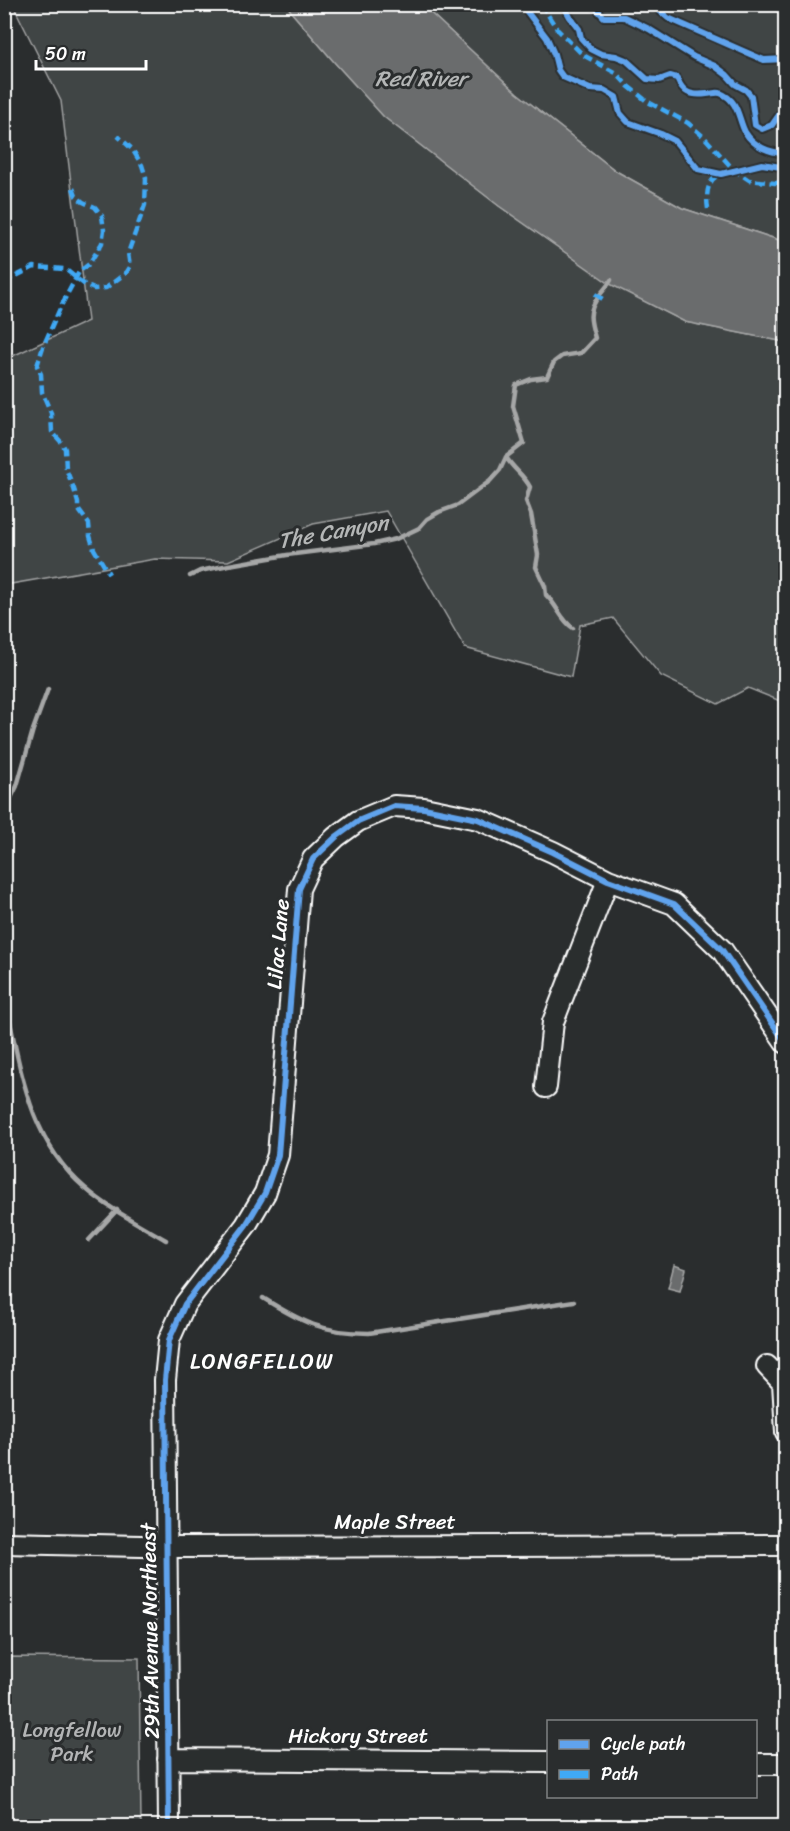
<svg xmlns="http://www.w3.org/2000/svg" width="790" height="1831" viewBox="0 0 790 1831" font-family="Sriracha,sans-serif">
<rect width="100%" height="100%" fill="#2a2d2e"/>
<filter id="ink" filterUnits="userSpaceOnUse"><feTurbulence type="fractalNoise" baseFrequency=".0167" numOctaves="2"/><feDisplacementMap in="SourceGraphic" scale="12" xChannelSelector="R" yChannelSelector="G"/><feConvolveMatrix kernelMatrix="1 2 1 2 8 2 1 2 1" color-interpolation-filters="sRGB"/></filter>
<g filter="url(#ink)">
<!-- green -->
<path fill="#414445" stroke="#a0a2a2" stroke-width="1.5" d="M13 5H287L292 13 335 63 384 117 499 206 610 283 685 322 785 342V703L748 688 718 704 661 676 613 618 580 625 571 677 465 648 386 511 313 524 228 561 155 559 5 585 4 360 88 321 61 101Z
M422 5H785V242L682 208 616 171 517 93Z
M5 1657 139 1658 141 1826H5Z"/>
<!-- water -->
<path fill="#6a6c6d" stroke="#a6a7a7" stroke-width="1.5" d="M287 5H422L517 93 616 171 682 208 785 242V342L685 322 610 284 499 206 384 117 335 63 292 13Z
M674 1265 686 1269 680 1291 668 1288Z"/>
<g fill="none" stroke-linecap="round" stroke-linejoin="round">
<!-- stream -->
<path stroke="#a6a7a7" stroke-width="4.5" d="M506 457C513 469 524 475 530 487L526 501 531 514 538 555 536 567 545 586 546 595C557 605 561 620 573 628
M190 576 200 571 229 565 287 555 374 544 396 539 419 528 427 519 439 512 458 505 490 481 500 470 506 457 524 443 513 406 516 385 531 379 547 377 554 362 562 356 581 353 595 338C590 321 587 311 599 296 603 290 608 286 611 280
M4 812 17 786 33 730 48 689
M4 994C20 1064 27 1139 85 1188 109 1209 139 1224 166 1240
M89 1240 117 1210
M263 1298C301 1322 323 1333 369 1333L574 1301"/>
<!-- minor casing -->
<g stroke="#fff" stroke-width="24">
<path id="minor" d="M546 1087 553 1022 608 880
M767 1366 783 1383 786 1432
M4 1543 186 1547 786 1545
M168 1759 548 1762
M756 1764H786
M169 1826 165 1380 169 1340 185 1304 246 1225 265 1193 278 1155 299 889 313 859 336 837 358 821 394 806 424 808 478 819 553 852 608 880 674 904 722 950 786 1043"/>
</g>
<!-- minor -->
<use href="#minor" stroke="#2a2d2e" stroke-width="20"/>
<!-- quiet -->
<path stroke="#3fa9f5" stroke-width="4.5" stroke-dasharray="9 4.5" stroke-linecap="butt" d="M541 4 557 29 583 55 616 73 628 86 648 102 688 123 705 138 734 170 749 180 775 183 786 182
M73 188 76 196 83 202 95 207 102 216 104 230 102 243 89 264 79 272 61 306 43 347 37 366 41 374 42 392 51 413 52 432 62 443 65 449 66 469 74 489 78 503V509L89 524 90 536 94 549 109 574
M708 209C706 195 706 180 721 174
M4 282 34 267 65 269 85 285 94 289 106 288 127 272 130 267 128 253 145 205 146 178 142 165 132 149 118 136
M595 294 604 300"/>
<!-- cycleway casing -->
<g stroke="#2a2d2e" stroke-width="10">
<path id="cycleway" d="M521 4 547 38 554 54 558 70 563 77 590 89 604 90 616 97 620 113 628 122 661 134 675 141 698 169 721 174 762 164 781 167 786 165
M563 4 570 17 579 29 581 38 591 49 601 54 616 56 626 60 647 79 659 80 670 76 677 78C683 93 690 96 707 94 711 94 716 92 720 93 739 100 738 119 745 132 754 147 769 152 786 154
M592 4 604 17H624L649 29 694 57 715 66 727 75 735 84 746 90 751 96 755 125 762 129 772 125 786 105
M652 4 668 18 750 54 764 60 786 59
M169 1826 165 1380 169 1340 185 1304 246 1225 265 1193 278 1155 299 889 313 859 336 837 358 821 394 806 424 808 478 819 553 852 608 880 674 904 722 950 786 1043"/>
</g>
<!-- cycleway -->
<use href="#cycleway" stroke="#60a3ed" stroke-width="6"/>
</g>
</g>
<g text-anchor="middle" stroke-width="6" stroke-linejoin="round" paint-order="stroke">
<!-- street labels -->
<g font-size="21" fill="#fff" stroke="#2a2d2e">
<text transform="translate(278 944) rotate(-85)" y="7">Lilac Lane</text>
<text x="395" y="1529">Maple Street</text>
<text transform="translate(150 1631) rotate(-91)" y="7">29th Avenue Northeast</text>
<text x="358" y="1743">Hickory Street</text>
</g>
<!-- park labels -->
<g font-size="21" fill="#b3b4b5" stroke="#2a2d2e">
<text x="72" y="1737">Longfellow<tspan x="72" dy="24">Park</tspan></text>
</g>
<!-- water labels -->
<g font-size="22" font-style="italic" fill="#b4b6b6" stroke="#2a2d2e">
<text x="421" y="86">Red River</text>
<text transform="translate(333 531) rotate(-10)" y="8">The Canyon</text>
</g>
<!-- neighbourhood labels -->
<g font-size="22" letter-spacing="1.5" fill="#fff" stroke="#2a2d2e">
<text x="262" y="1369">LONGFELLOW</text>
</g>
</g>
<!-- margin -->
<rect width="790" height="1831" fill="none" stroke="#2a2d2e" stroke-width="24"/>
<rect x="12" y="12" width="766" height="1807" fill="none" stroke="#fff" stroke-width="2" filter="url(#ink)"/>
<!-- legend -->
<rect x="547" y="1720" width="210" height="78" fill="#2a2d2e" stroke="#7f8182" stroke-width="1.5"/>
<rect x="559" y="1740" width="30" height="9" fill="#60a3ed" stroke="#7f8182" stroke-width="1.5"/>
<text x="601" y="1750" font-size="18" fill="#ffffff">Cycle path</text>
<rect x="559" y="1770" width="30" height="9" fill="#3fa9f5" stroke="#7f8182" stroke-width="1.5"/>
<text x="601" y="1780" font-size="18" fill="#ffffff">Path</text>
<!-- scale -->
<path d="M36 60v9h110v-9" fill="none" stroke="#ffffff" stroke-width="3"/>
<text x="45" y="60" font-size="18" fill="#ffffff" stroke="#2a2d2e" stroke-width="4.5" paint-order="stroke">50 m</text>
</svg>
